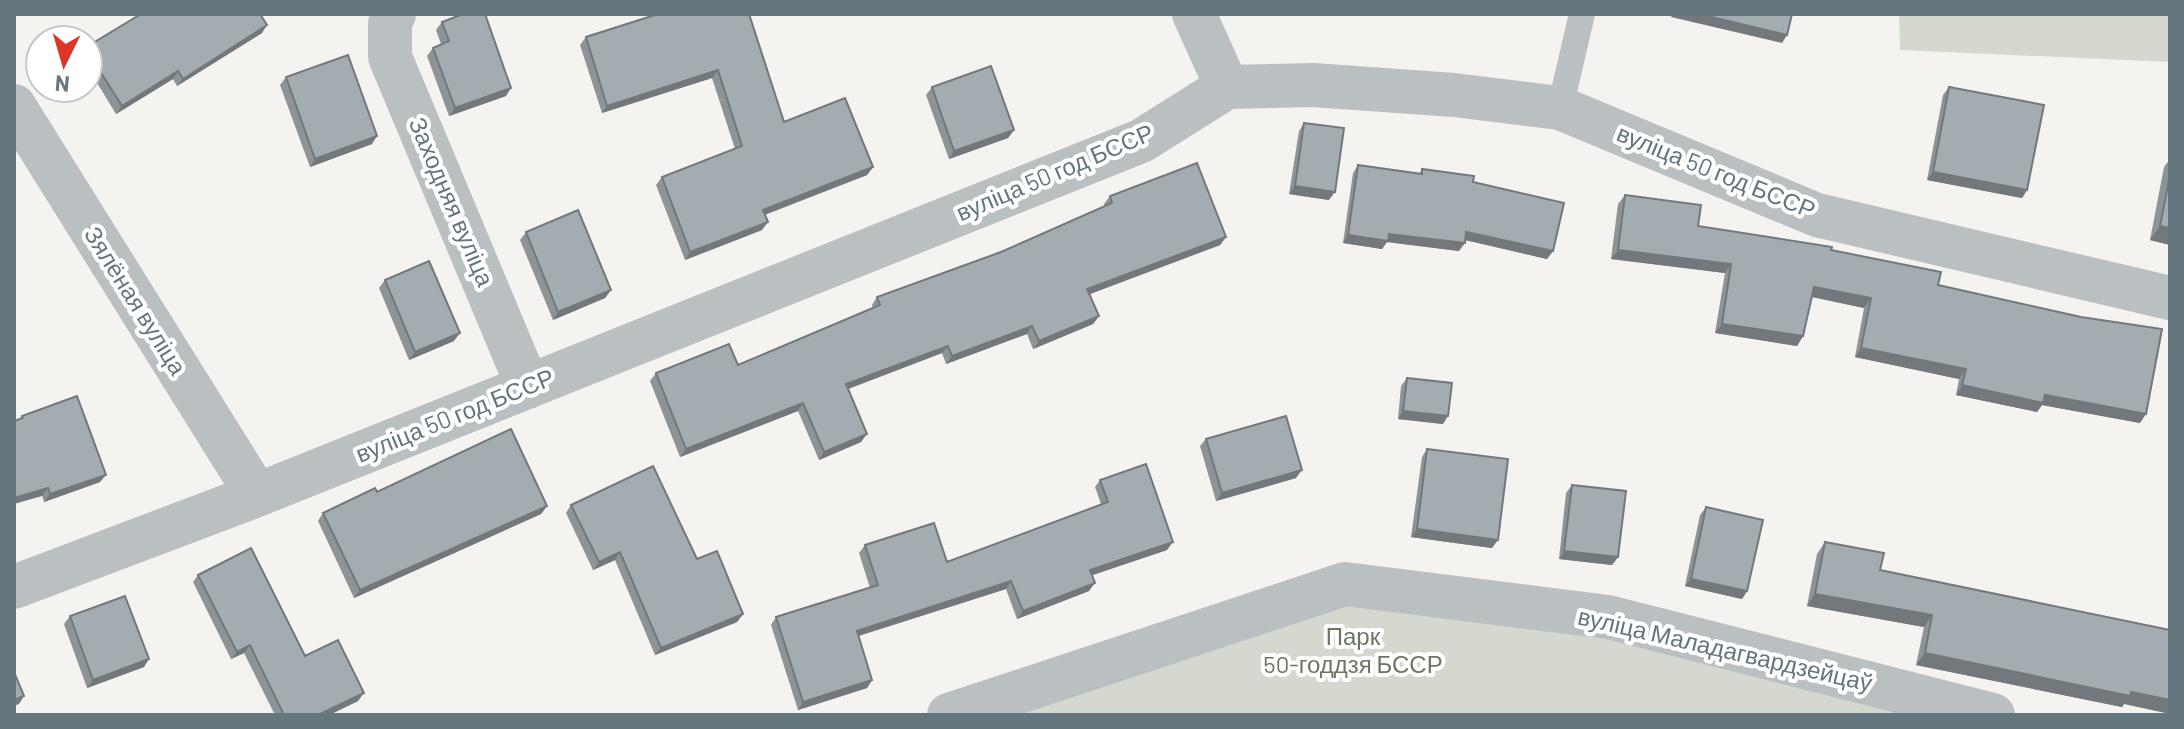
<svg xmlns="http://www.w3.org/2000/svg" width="2184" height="729" viewBox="0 0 2184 729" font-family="Barlow,sans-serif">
<rect width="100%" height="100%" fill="#f4f3ef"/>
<!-- green -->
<path fill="#d4d8cf" d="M1899 14H2170V62L1900 50Z
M1345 584 1993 715H951Z"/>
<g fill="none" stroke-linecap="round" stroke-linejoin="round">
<!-- lane -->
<path stroke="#bac0c2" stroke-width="26" d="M1560 108 1582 14"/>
<!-- street -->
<path stroke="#bac0c2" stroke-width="44" d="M394 14 390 23V57L528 387
M1194 14 1227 87
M14 106 257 495
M14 587 257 495 1141 141 1227 87 1313 85 1454 95 1560 108 1817 215 2170 298
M949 715 1345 584 1608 617 1993 715"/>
</g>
<!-- wall -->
<path fill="#8c9497" d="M658 14 784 122 873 167 867 175 765 215 762 230 685 260 656 185 662 177 735 149 712 78 602 113 580 45 586 37Z
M442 22 506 96 449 116 427 56 433 48 441 44 436 30Z
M262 33 177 86 173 79 116 114 88 68V46Z
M286 77 372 144 310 167 280 85Z
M932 87 1014 130 1008 138 949 159 926 95Z
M1949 87 2027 190 2022 198 1927 180 1943 95Z
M1304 123 1329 200 1289 194 1299 131Z
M2170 159V245L2150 240 2164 167Z
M1358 165 1419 174 1422 169 1473 182 1553 251 1547 259 1465 240 1459 251 1387 242 1382 249 1343 243 1353 173Z
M1625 195 1698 226 1831 250 1938 285 2140 423 2042 405 2037 412 1956 395 1959 379 1855 357 1864 308 1812 297 1803 336 1797 346 1715 333 1725 273 1611 259 1618 204Z
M1110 196 1226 237 1220 245 1090 294 1099 316 1093 324 1033 349 1027 334 946 364 942 353 848 389 861 442 819 460 798 411 680 457 650 381 656 373 738 365 873 308 872 305 877 297 1001 252 1105 206 1104 204Z
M526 232 611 290 605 298 553 320 520 240Z
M385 280 454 341 409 360 379 288Z
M1407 378 1443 424 1398 419 1401 386Z
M22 416 100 482 44 502 19 419Z
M1206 439 1296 478 1216 501 1200 446Z
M1427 449 1492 548 1411 537 1422 457Z
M1100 480 1167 550 1092 575 1089 591 1017 619 1006 589 859 636 872 680 867 688 798 710 771 625 776 617 870 588 859 553 865 545 947 562 1101 504 1095 487Z
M1572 485 1618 557 1612 565 1559 559 1566 493Z
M571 505 697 559 743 614 737 622 655 655 615 560 593 570 566 513Z
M547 506 541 514 354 598 318 521 323 513Z
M1706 507 1747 591 1742 599 1685 586 1700 515Z
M1825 542 1880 570 2124 704 2122 707 1916 665 1924 627 1807 606 1817 554Z
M198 575 305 656 358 701 329 715H275L244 653 231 659 193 582Z
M70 616 144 667 87 688 64 624Z"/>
<!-- shaded-wall -->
<path fill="#72787b" d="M1673 14H1699L1787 35 1782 43 1671 17Z
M267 25 262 33 177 86 183 79Z
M718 70 712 78 602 113 607 106Z
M178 71 173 79 116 114 122 106Z
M511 88 506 96 449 116 455 108Z
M1014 130 1008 138 949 159 954 151Z
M377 136 372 144 310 167 315 159Z
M873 167 867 175 758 217 763 210Z
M1933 172 2027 190 2022 198 1927 180Z
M1295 186 1335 192 1329 200 1289 194Z
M768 222 762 230 685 260 690 252Z
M2160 226 2170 228V245L2150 240Z
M1466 232 1553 251 1547 259 1461 239Z
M1389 234 1465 243 1459 251 1387 242 1382 249 1343 243 1348 235Z
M1226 237 1220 245 1082 297 1087 289Z
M1618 250 1731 264 1725 273 1611 259Z
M1814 287 1871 298 1864 308 1808 296Z
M611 290 605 298 553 320 558 312Z
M1099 316 1093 324 1033 349 1039 341Z
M1722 324 1803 336 1797 346 1715 333Z
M1032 326 1027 334 946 364 952 356Z
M460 333 454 341 409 360 415 352Z
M948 346 942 353 840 392 846 384Z
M1861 348 1966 369 1959 379 1855 357Z
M1962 385 2045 395 2146 414 2140 423 2042 405 2037 412 1956 395Z
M803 403 798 411 680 457 686 449Z
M1403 411 1448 416 1443 424 1398 419Z
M867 434 861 442 819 460 824 452Z
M1302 470 1296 478 1216 501 1222 493Z
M106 475 100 482 44 502 50 494Z
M48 488 42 496 14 504V498Z
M547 506 541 514 354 598 360 590Z
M1417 529 1498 540 1492 548 1411 537Z
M1173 542 1167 550 1084 578 1090 570Z
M1564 551 1618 557 1612 565 1559 559Z
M620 552 615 560 593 570 599 562Z
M1691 579 1747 591 1742 599 1685 586Z
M1011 581 1006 589 851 638 857 631Z
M1095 583 1089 591 1017 619 1023 611Z
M1815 594 1932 615 1924 627 1807 606Z
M743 614 737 622 655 655 661 648Z
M250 645 244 653 231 659 237 652Z
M1925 653 2170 700V714L2124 704 2122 707 1916 665Z
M149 659 144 667 87 688 93 680Z
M872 680 867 688 798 710 803 702Z
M364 693 358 701 329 715H318Z
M24 696 19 704 14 706V700Z"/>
<!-- building -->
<path fill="#a3acb0" stroke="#72787b" stroke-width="2" d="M141 14H260L267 25 183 79 178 71 122 106 88 52V46Z
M463 14H485L511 88 455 108 433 48 449 41 442 22Z
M658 14H749L784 122 845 98 873 167 763 210 768 222 690 252 662 177 742 146 718 70 607 106 586 37Z
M1699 14H1792L1787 35Z
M348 55 377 136 315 159 286 77Z
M991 66 1014 130 954 151 932 87Z
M1949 87 2044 105 2027 190 1933 172Z
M1304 123 1344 128 1335 192 1295 186Z
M1197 163 1226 237 1087 289 1099 316 1039 341 1032 326 952 356 948 346 846 384 867 434 824 452 803 403 686 449 656 373 729 344 738 365 880 305 877 297 1001 252 1112 203 1110 196Z
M1358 165 1422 174V169L1474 176 1473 182 1564 203 1553 251 1466 232 1465 243 1389 234 1388 241 1348 235Z
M2170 175V228L2160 226Z
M1625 195 1701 205 1698 226 1832 247 1831 250 1941 272 1938 285 2081 317 2162 329 2146 414 2045 395 2043 403 1962 385 1966 369 1861 348 1871 298 1814 287 1803 336 1722 324 1731 264 1618 250Z
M578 210 611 290 558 312 526 232Z
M429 261 460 333 415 352 385 280Z
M1407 378 1452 383 1448 416 1403 411Z
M77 396 106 475 50 494 48 488 14 498V421L23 418 22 416Z
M1286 416 1302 470 1222 493 1206 439Z
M511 429 547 506 360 590 323 513 375 488 377 492Z
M1427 449 1508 459 1498 540 1417 529Z
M1146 464 1173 542 1090 570 1095 583 1023 611 1011 581 857 631 872 680 803 702 776 617 878 585 865 545 934 523 947 562 1108 502 1100 480Z
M653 466 697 559 717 551 743 614 661 648 620 552 599 562 571 505Z
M1572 485 1626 491 1618 557 1564 551Z
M1706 507 1763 520 1747 591 1691 579Z
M1825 542 1884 553 1880 570 2170 630V700L2131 692 2130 696 1925 653 1932 615 1815 594Z
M251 548 305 656 338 640 364 693 318 715H284L250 645 237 652 198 575Z
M125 596 149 659 93 680 70 616Z
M14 672 24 696 14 700Z"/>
<g text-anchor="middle" stroke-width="8" stroke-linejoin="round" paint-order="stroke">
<!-- street labels -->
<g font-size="24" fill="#64777f" stroke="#fff">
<text transform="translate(1716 172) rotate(22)" y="8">вуліца 50 год БССР</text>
<text transform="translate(1055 173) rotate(-23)" y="8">вуліца 50 год БССР</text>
<text transform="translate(451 202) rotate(67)" y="8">Заходняя вуліца</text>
<text transform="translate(135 301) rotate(58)" y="8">Зялёная вуліца</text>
<text transform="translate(455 416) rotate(-22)" y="8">вуліца 50 год БССР</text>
<text transform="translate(1725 650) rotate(13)" y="8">вуліца Маладагвардзейцаў</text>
</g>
<!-- park labels -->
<g font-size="24" fill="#6a7762" stroke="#fff">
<text x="1353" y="645">Парк<tspan x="1353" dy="28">50-годдзя БССР</tspan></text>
</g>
</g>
<!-- border -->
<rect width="2184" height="729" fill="none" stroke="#64777f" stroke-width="32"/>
<!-- north arrow -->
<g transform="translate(64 64) rotate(185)"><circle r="38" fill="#ffffff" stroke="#c1c9cc" stroke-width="2"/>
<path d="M0-6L14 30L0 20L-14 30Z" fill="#db3628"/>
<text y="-12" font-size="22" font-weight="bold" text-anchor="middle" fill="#64777f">N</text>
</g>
</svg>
